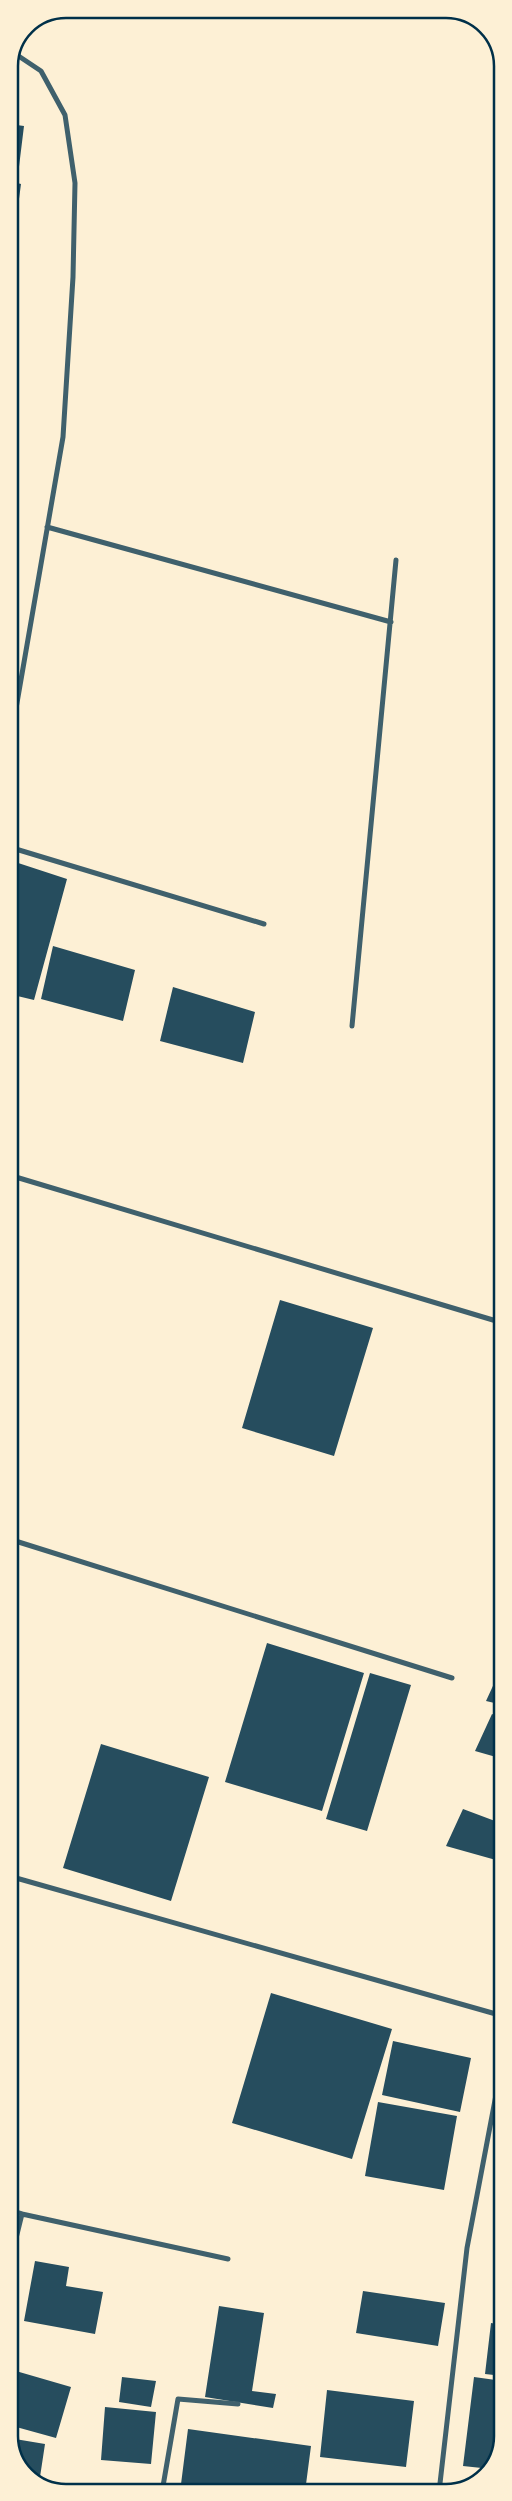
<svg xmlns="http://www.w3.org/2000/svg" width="512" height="2501" viewBox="0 0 512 2501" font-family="Karla,sans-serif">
<rect width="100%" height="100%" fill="#fdf0d5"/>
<!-- building -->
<path fill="#264d5e" d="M9 124 24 126 17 183 21 184 14 236 9 235Z
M9 860 67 879 34 1000 9 994Z
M53 946 135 970 123 1021 41 999Z
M173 987 255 1012 243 1063 160 1041Z
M280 1300 373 1328 334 1456 242 1428Z
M267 1643 364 1673 322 1811 225 1782Z
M503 1664V1705L486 1701Z
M370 1673 411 1685 367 1831 326 1819Z
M492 1714 503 1718V1759L475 1751Z
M101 1744 209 1777 171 1901 63 1868Z
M463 1809 503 1824V1862L446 1846Z
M271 1993 392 2029 352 2159 232 2123Z
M393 2041 471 2058 460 2112 382 2095Z
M378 2102 457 2116 444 2190 365 2176Z
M502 2203H503V2250L494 2248Z
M35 2261 69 2267 66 2286 103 2292 95 2334 24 2321Z
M363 2291 445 2303 438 2346 356 2333Z
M219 2306 264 2313 252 2391 276 2394 273 2408 205 2397Z
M491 2323 503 2325V2376L485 2374Z
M9 2369 71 2387 56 2438 9 2425Z
M122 2377 156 2381 151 2407 119 2402Z
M474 2377 503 2381V2436L491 2469 463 2466Z
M327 2390 414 2401 406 2467 320 2457Z
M105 2407 156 2412 151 2464 101 2460Z
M188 2429 311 2446 305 2492H180Z
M9 2438 45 2444 40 2477 25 2475 9 2443Z"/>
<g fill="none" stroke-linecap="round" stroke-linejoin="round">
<!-- minor -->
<path stroke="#3f606c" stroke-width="5" d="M47 527 391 622
M9 749 63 437 73 277 75 183 65 115 41 71 14 53
M9 847 264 924
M352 1026 396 560
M9 1175 503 1323
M9 1539 452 1678
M9 1876 503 2016
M9 2210 22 2214
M9 2267 22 2214 228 2259
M162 2492 178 2399 238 2404
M439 2492 467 2248 503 2058"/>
</g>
<!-- crop -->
<path d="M0 0H512V2501H0ZM66 18H446A48 48 0 0 1 494 66V2436A48 48 0 0 1 446 2484H66A48 48 0 0 1 18 2436V66A48 48 0 0 1 66 18Z" fill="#fdf0d5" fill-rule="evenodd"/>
<path fill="none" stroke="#003049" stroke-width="2.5" d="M66 18H446A48 48 0 0 1 494 66V2436A48 48 0 0 1 446 2484H66A48 48 0 0 1 18 2436V66A48 48 0 0 1 66 18Z"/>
</svg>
